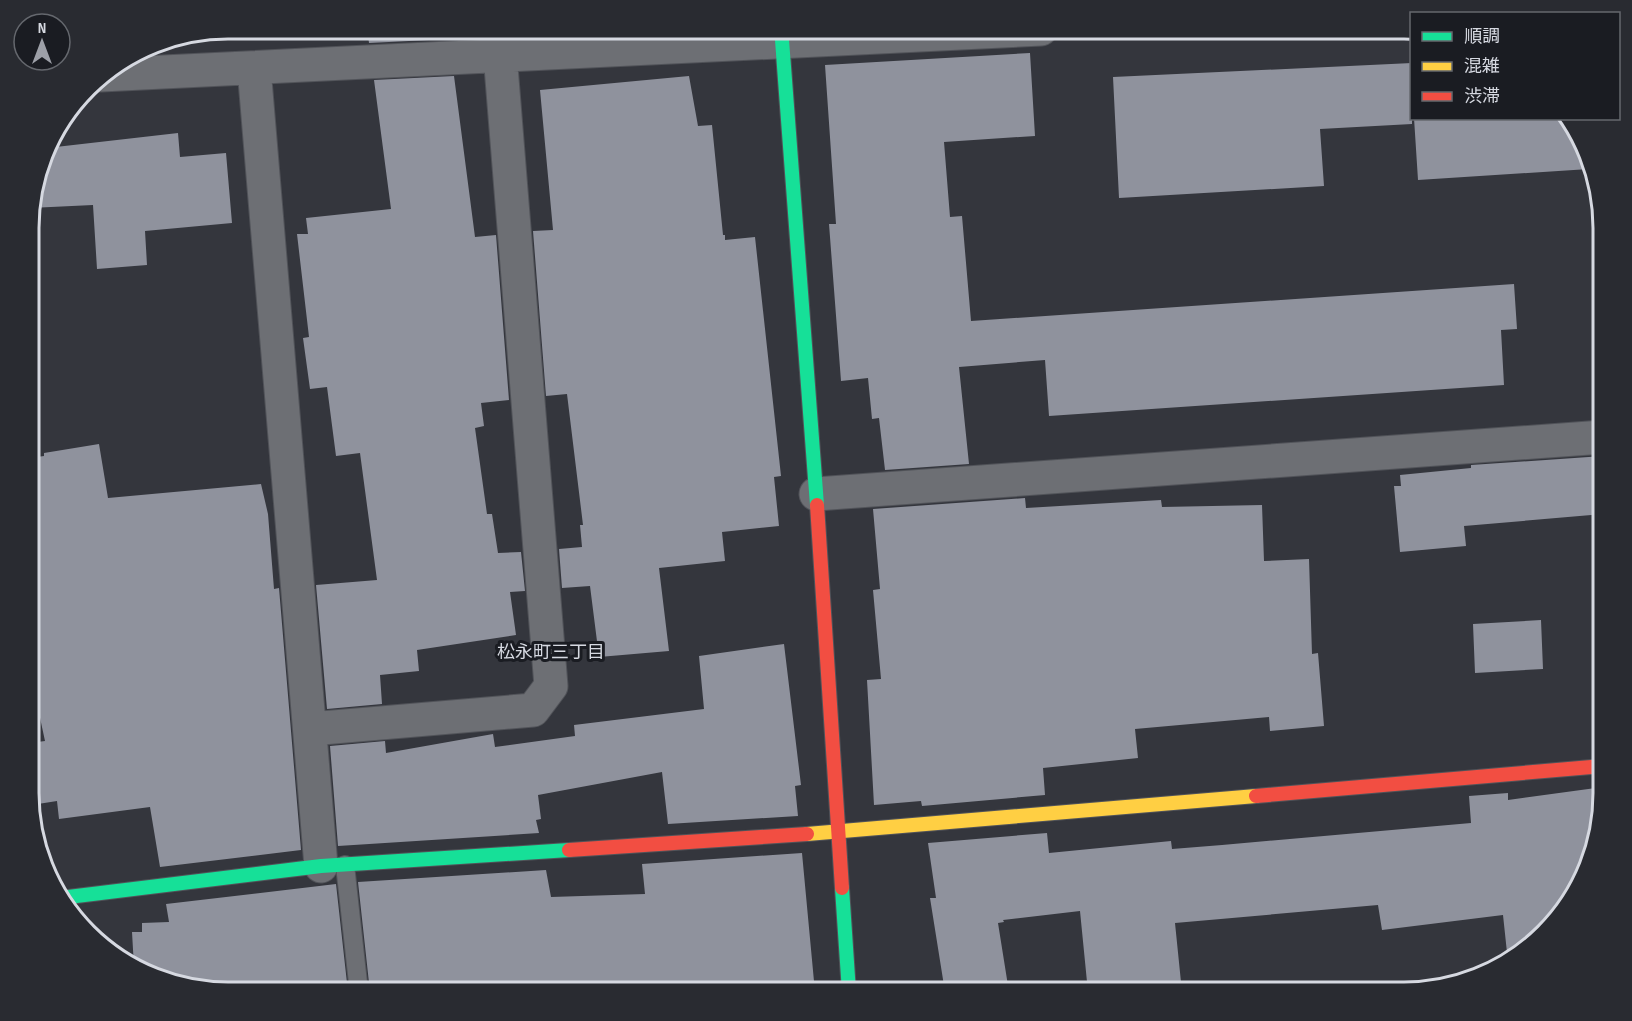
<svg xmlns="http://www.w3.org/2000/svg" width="1632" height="1021" viewBox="0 0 1632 1021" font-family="'Sofia Sans Condensed','Noto Sans JP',sans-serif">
<rect width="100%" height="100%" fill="#34363d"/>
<!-- building -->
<path fill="#8f929d" d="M367 28H447L449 39 369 43Z
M1030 53 1035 136 944 142 950 217 962 216 971 321 1514 284 1517 329 1501 330 1504 385 1049 416 1045 360 959 367 969 464 885 470 879 418 872 419 868 378 841 381 829 224H836L825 65Z
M1412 63V124L1320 129 1324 186 1119 198 1113 77Z
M454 76 475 237 496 235 509 400 481 403 484 426 475 428 487 514H492L498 553 521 552 525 591 510 592 516 635 417 650 419 671 380 675 382 704 327 709 316 585 377 580 360 453 336 456 327 387 310 389 303 338 309 337 297 234H308L306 218 391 209 374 80Z
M689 76 698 126 712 125 723 235H725V240L755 237 781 476 774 477 779 526 722 532 725 561 659 568 669 651 599 657 590 586 562 588 559 549 582 547 580 525H583L567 394 546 396 533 231 553 230 540 90Z
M1414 118H1568L1577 128 1589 169 1418 180Z
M178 133 180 157 226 153 232 223 145 231 147 265 97 269 93 205 30 208V202L47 148Z
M99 444 108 498 261 484 268 514 274 589 279 588 301 850 160 867 150 807 59 819 57 801 38 804 30 743 45 741 30 671V458L44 456V453Z
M1603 456V514L1464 526 1466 546 1400 552 1394 486H1401L1400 475 1471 468V465Z
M1025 498 1026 508 1161 500 1162 507 1262 505 1264 561 1309 559 1312 654 1318 653 1324 726 1270 731 1269 717 1135 729 1138 758 1043 768 1045 795 922 806 921 801 874 805 867 680 881 679 873 590 880 589 873 509Z
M1541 620 1543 669 1475 673 1473 624Z
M784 644 801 785 795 786 798 816 668 824 662 772 538 795 541 819 536 820 539 833 338 846 330 746 385 741 386 753 493 734 495 747 575 736 574 725 704 709 699 656Z
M1603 787V806L1570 904 1508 962 1503 915 1382 930 1378 905 1175 923 1182 992H1088L1080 911 1003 920 1004 922 998 923 1009 992H945L930 898H936L928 843 1047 833 1049 853 1171 841 1172 849 1222 845 1471 823 1469 796 1508 793V800Z
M802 853 815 992H370L358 882 546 870 551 897 645 894 642 864Z
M336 884 348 992H227L176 986 134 967 132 932H142V923L169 922 166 904Z"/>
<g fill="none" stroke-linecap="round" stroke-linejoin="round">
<!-- lane casing -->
<g stroke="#515359" stroke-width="20">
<path id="lane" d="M345 865 359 992"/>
</g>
<!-- street casing -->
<g stroke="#515359" stroke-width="35">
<path id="street" d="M254 68 321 866
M101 75 1041 29
M816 494 1603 437
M310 729 533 710 551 686 500 54"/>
</g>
<!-- fast casing -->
<g stroke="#515359" stroke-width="16">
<path id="fast" d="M782 40 817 505
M842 888 849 992
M60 898 321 866 569 850"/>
</g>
<!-- slow casing -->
<g stroke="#515359" stroke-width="16">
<path id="slow" d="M807 834 1256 796"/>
</g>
<!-- jam casing -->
<g stroke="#515359" stroke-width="16">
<path id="jam" d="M817 505 842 888
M1256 796 1603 766
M569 850 807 834"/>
</g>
<!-- lane -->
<use href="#lane" stroke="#6d6f74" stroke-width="18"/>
<!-- street -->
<use href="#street" stroke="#6d6f74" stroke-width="33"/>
<!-- fast -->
<use href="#fast" stroke="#16e098" stroke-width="14"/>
<!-- slow -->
<use href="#slow" stroke="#ffcf43" stroke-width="14"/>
<!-- jam -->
<use href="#jam" stroke="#f24e42" stroke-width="14"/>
</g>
<g text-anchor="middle" stroke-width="6" stroke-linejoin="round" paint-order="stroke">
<!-- neighbourhood labels -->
<g font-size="18" fill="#d6d9e1" stroke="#1a1c22">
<text x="551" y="658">松永町三丁目</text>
</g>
</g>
<!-- crop -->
<path d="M0 0H1632V1021H0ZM228 39H1404A189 189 0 0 1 1593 228V793A189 189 0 0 1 1404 982H228A189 189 0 0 1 39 793V228A189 189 0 0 1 228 39Z" fill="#292b31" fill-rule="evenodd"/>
<path fill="none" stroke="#d6d9e1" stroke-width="3" d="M228 39H1404A189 189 0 0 1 1593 228V793A189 189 0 0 1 1404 982H228A189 189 0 0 1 39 793V228A189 189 0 0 1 228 39Z"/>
<!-- legend -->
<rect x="1410" y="12" width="210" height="108" fill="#1a1c22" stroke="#65686e" stroke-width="1.5"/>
<rect x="1422" y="32" width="30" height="9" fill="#16e098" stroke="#65686e" stroke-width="1.5"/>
<text x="1464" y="42" font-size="18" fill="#d6d9e1">順調</text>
<rect x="1422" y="62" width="30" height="9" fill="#ffcf43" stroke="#65686e" stroke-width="1.5"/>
<text x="1464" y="72" font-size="18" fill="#d6d9e1">混雑</text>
<rect x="1422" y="92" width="30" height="9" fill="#f24e42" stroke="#65686e" stroke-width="1.5"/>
<text x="1464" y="102" font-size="18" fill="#d6d9e1">渋滞</text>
<!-- north arrow -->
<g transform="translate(42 42)"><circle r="28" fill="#1a1c22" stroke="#65686e" stroke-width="1.5"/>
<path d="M0-4.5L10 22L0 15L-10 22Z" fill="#9da0a8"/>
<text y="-9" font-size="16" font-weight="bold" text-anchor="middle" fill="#d6d9e1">N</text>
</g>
</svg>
